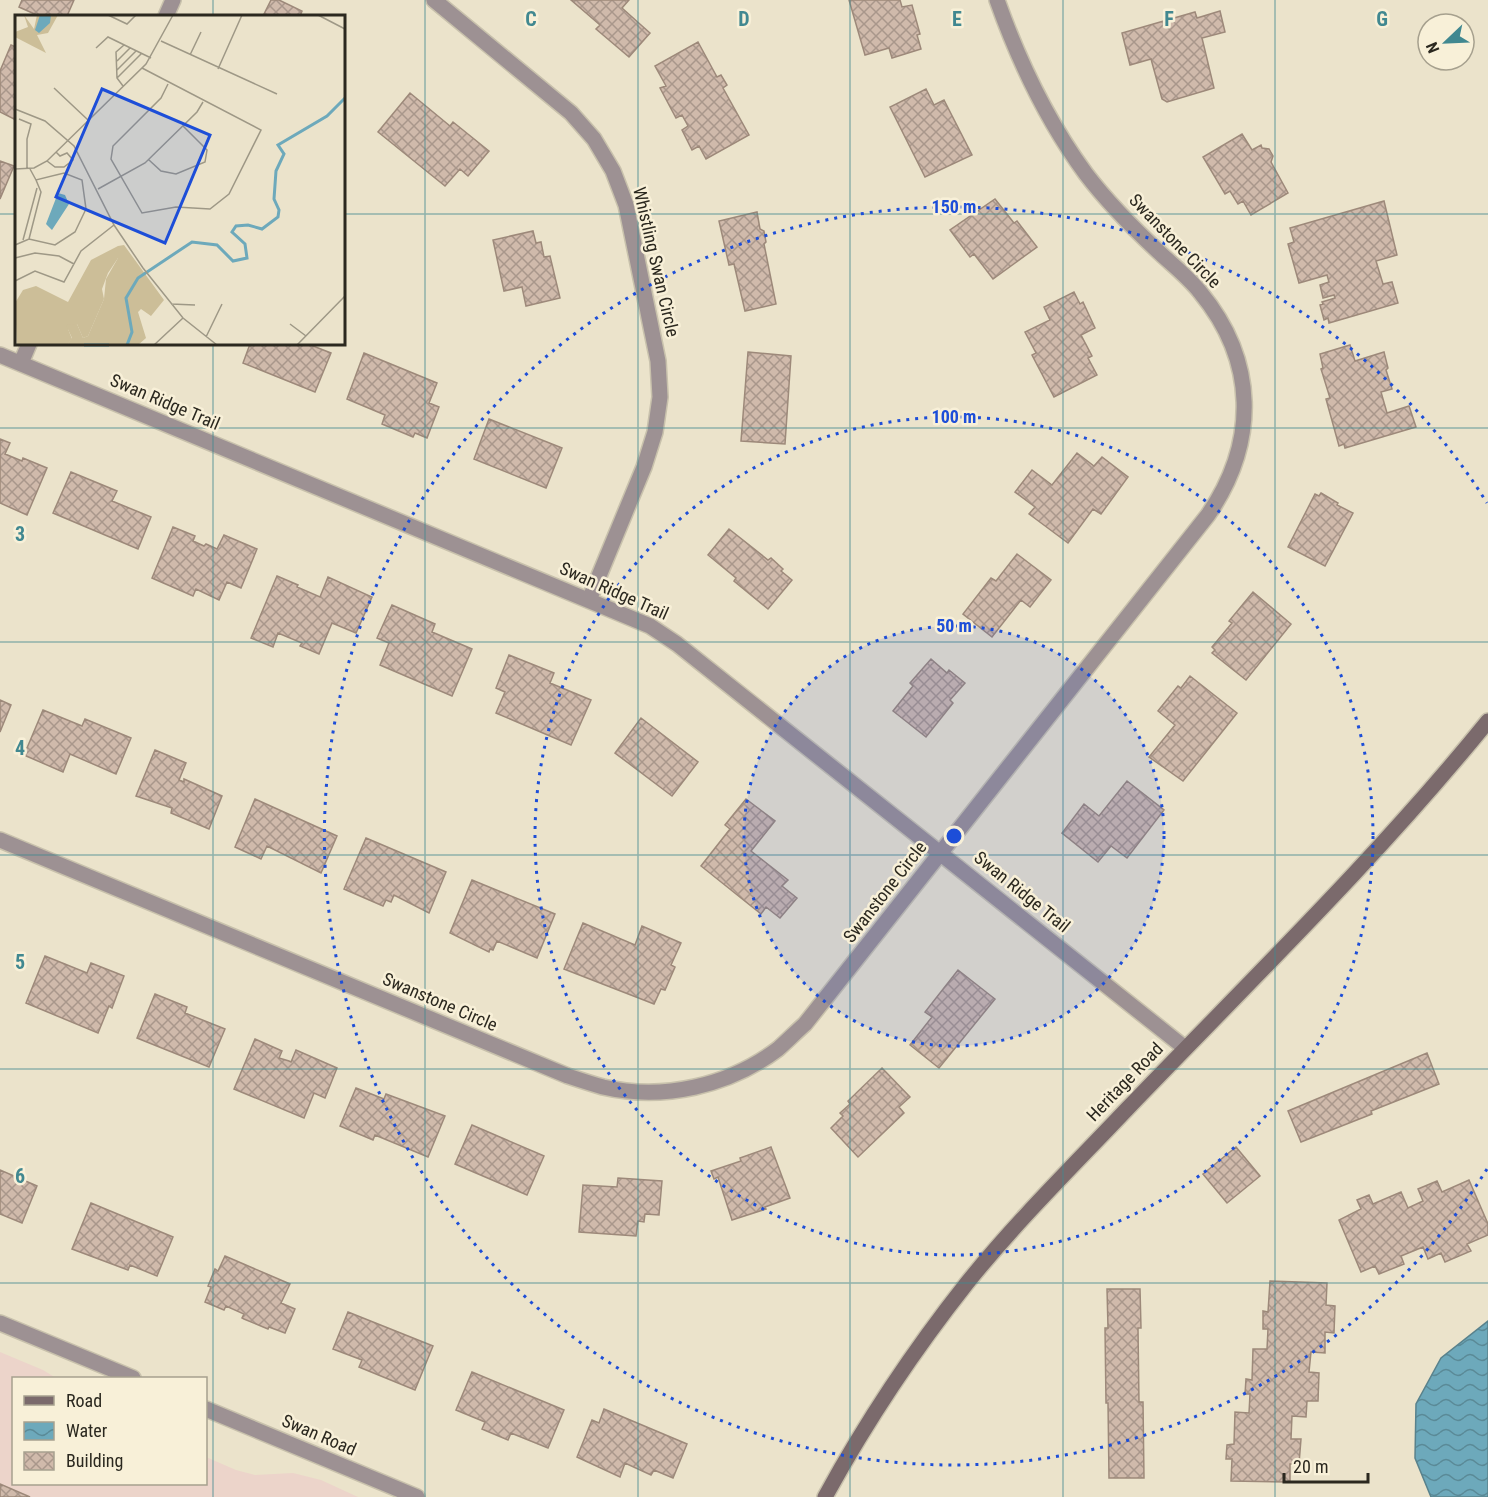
<svg xmlns="http://www.w3.org/2000/svg" width="1488" height="1497" viewBox="0 0 1488 1497" font-family="'Roboto Condensed',sans-serif">
<defs>
<pattern id="water-waves" width="16" height="10" patternUnits="userSpaceOnUse" patternTransform="scale(1.5)"><rect width="16" height="10" fill="#6da9bb"/><path d="M0 5q4-4 8 0t8 0" fill="none" stroke="#5a8a97"/></pattern>
<pattern id="building-cross-hatch" width="8" height="8" patternUnits="userSpaceOnUse" patternTransform="scale(1.5)"><rect width="8" height="8" fill="#d0baab"/><path d="M0 0l8 8M0 8l8-8" fill="none" stroke="#a9978b"/></pattern>
</defs>
<rect width="100%" height="100%" fill="#ebe3cb"/>
<!-- education -->
<path fill="#ecd4ca" d="M0 1352 43 1370 56 1378H14V1484H206V1457L236 1470 255 1475 293 1473 321 1480 358 1497H0Z"/>
<!-- water -->
<path fill="url(#water-waves)" stroke="#59828c" stroke-width="1.5" d="M1488 1321V1497H1431L1415 1458 1416 1404 1441 1358Z"/>
<!-- building -->
<path fill="url(#building-cross-hatch)" stroke="#9d897a" stroke-width="1.5" d="M22 0H74L67 16H39L19 7Z
M271 0H279L302 11 300 16H263Z
M571 0H629L622 8 650 33 629 57 596 29 600 25Z
M849 0H900L902 7 912 5 920 34 917 35 921 49 892 58 889 48 865 55Z
M1220 11 1225 32 1202 38 1214 88 1167 102 1162 99 1151 59 1130 65 1122 33 1195 12 1197 18Z
M698 42 717 77 721 75 727 85 723 88 749 135 706 159 699 146 692 150 682 130 688 126 682 115 676 118 660 88 666 86 655 66Z
M11 45 16 47V120L0 112V71Z
M926 89 934 105 944 100 972 155 925 177 890 107Z
M410 93 450 126 453 122 489 151 468 176 460 169 445 186 378 132Z
M1242 134 1252 150 1261 145 1262 148 1269 149 1273 156 1271 162 1288 193 1251 215 1243 201 1238 204 1230 191 1225 194 1203 157Z
M0 161 14 166 0 199Z
M995 199 1014 223 1017 221 1037 247 993 279 974 254 970 257 950 230Z
M1384 201 1397 255 1376 261 1383 284 1392 282 1398 303 1329 323 1328 318 1324 320 1320 305 1323 304 1322 302 1335 298 1334 295 1323 298 1320 285 1329 282 1327 275 1299 283 1288 244 1294 242 1290 228Z
M757 212 760 229 764 231 766 242 764 244 776 304 745 311 734 264 729 265 719 221Z
M533 231 536 243 541 242 544 257 550 256 560 298 526 306 522 287 504 291 493 240Z
M1074 292 1080 304 1083 302 1095 328 1081 335 1092 356 1088 358 1097 375 1054 397 1032 355 1036 353 1025 332 1050 320 1044 307Z
M250 344H308L331 353 315 392 243 363Z
M1350 345 1355 361 1384 352 1388 368 1386 370 1392 389 1381 392 1387 413 1409 406 1416 427 1345 448 1344 444 1339 446 1326 399 1330 398 1321 369 1323 368 1320 354Z
M748 352 791 356 785 444 741 441Z
M364 353 437 383 429 403 439 407 427 438 415 433 413 437 382 424 385 415 347 399Z
M489 419 562 448 546 488 474 459Z
M0 439 10 443 5 454 22 461 23 458 47 468 27 515 0 503Z
M1077 453 1094 466 1102 457 1128 477 1101 514 1093 509 1068 543 1029 514 1035 507 1015 492 1032 470 1052 485Z
M71 472 117 491 112 501 151 517 138 549 53 513Z
M1321 493 1338 503 1337 505 1353 513 1325 566 1288 547 1315 494 1319 496Z
M173 527 195 536 193 541 204 546 206 544 217 549 224 535 257 549 241 588 227 582 219 600 196 589 193 596 152 578Z
M729 529 768 560 771 558 783 569 781 571 792 580 768 609 734 581 736 578 708 555Z
M1017 554 1051 580 1030 607 1021 600 992 637 963 614 991 578 996 581Z
M277 576 298 585 297 587 320 597 328 577 372 597 356 633 332 623 319 654 300 646 302 643 278 633 273 647 251 638Z
M1253 592 1291 624 1246 680 1212 653 1215 650 1212 647 1232 623 1229 621Z
M392 605 435 624 432 632 472 649 452 696 380 665 389 643 377 638Z
M509 655 554 673 550 683 591 700 571 745 496 713 505 692 496 688Z
M931 659 947 673 949 670 965 683 950 700 953 703 926 737 893 711 913 686 910 683Z
M1190 676 1237 713 1183 781 1149 757 1175 725 1158 711 1178 686 1181 688Z
M0 700 11 705 0 732Z
M43 710 82 726 85 719 131 738 116 774 70 754 63 772 24 755Z
M641 718 698 762 672 796 615 753Z
M155 750 186 763 179 780 184 782V779L222 796 209 829 171 813 172 808 136 796Z
M1127 781 1164 810 1127 858 1111 846 1098 862 1062 833 1084 804 1099 816Z
M255 799 337 836 321 873 267 846 261 859 235 847Z
M746 799 775 821 751 851 788 880 782 886 797 898 780 918 766 907 761 914 701 866 730 829 725 825Z
M366 838 446 872 429 913 394 895 391 902 386 900 383 906 344 889Z
M472 880 555 914 537 958 497 941 493 950 490 949 489 952 450 933Z
M583 923 635 945 642 926 681 943 671 965 675 967 665 990 661 989 654 1004 564 969Z
M45 956 87 973 91 963 124 976 112 1008 109 1006 98 1033 26 1003Z
M958 970 995 999 939 1068 910 1045 932 1017 925 1012Z
M155 994 187 1007 185 1013 225 1029 209 1067 137 1038Z
M255 1039 282 1051 279 1058 289 1061 291 1062 296 1050 337 1068 325 1098 314 1093 304 1118 234 1089Z
M1427 1053 1439 1084 1371 1111 1372 1114 1301 1142 1288 1111Z
M882 1068 910 1097 899 1107 904 1113 858 1157 831 1128 843 1116 840 1113 850 1104 848 1101Z
M356 1088 384 1099 386 1094 445 1116 428 1157 375 1135 373 1140 340 1126Z
M472 1125 544 1156 527 1195 455 1164Z
M771 1147 790 1198 765 1207 766 1209 732 1220 718 1177 714 1179 711 1171 741 1161 740 1158Z
M1236 1147 1260 1176 1227 1203 1203 1174Z
M0 1170 37 1186 22 1223 0 1214Z
M618 1178 662 1181 659 1215 645 1214 644 1222 638 1221 636 1236 579 1232 583 1185 617 1187Z
M1469 1180 1488 1224V1235L1467 1244 1471 1251 1445 1262 1441 1253 1428 1259 1423 1247 1401 1256 1404 1264 1379 1274 1375 1266 1361 1272 1339 1220 1361 1209 1357 1200 1369 1195 1373 1204 1401 1192 1408 1208 1423 1201 1418 1189 1437 1181 1442 1192Z
M91 1203 173 1237 157 1276 130 1265 128 1270 72 1249Z
M225 1256 290 1284 281 1303 295 1309 285 1333 269 1327 268 1329 244 1319 242 1318 244 1314 226 1306 224 1310 205 1302 211 1287 208 1286 215 1269 218 1271Z
M1270 1281 1327 1283 1326 1305 1335 1306 1334 1333 1325 1332V1353L1311 1352 1309 1372 1319 1373 1318 1401H1307L1306 1417 1292 1416 1291 1439H1301L1299 1464H1290V1482L1231 1481 1232 1459H1226L1227 1445 1234 1444 1235 1412 1249 1413 1250 1394H1245L1246 1379 1252 1380 1253 1349H1267L1268 1329H1263V1311L1268 1312Z
M1107 1289H1140L1141 1328H1138L1139 1402H1143L1144 1478H1109L1108 1403H1106L1105 1328H1108Z
M348 1312 433 1346 415 1390 359 1367 362 1360 333 1349Z
M472 1372 564 1410 548 1448 511 1433 508 1440 482 1429 485 1422 456 1410Z
M604 1409 687 1444 673 1478 654 1470 651 1475 625 1463 620 1477 577 1457 592 1420 599 1423Z
M0 1484 30 1497H0Z"/>
<g fill="none" stroke-linecap="round" stroke-linejoin="round">
<!-- minor casing -->
<g stroke="#c8c1ac" stroke-width="18">
<path id="minor" d="M434 0 571 113 594 139 613 171 626 205 658 361 660 397 655 432 644 467 589 600
M166 16 173 0
M0 355 650 626 677 644 1185 1048
M21 363 29 344
M0 840 568 1076C580 1080 592 1084 603 1087 663 1101 729 1086 778 1049 787 1041 796 1032 805 1024L1208 515C1258 442 1257 361 1200 292 1189 278 1174 266 1161 254 1134 229 1108 203 1086 174 1047 121 1019 62 997 0
M0 1323 133 1378
M206 1409 417 1497"/>
</g>
<!-- secondary casing -->
<g stroke="#c8c1ac" stroke-width="18">
<path id="secondary" d="M825 1497C866 1422 914 1350 967 1283 1016 1222 1073 1166 1127 1109 1249 982 1377 858 1488 721"/>
</g>
<!-- minor -->
<use href="#minor" stroke="#9d9193" stroke-width="15"/>
<!-- secondary -->
<use href="#secondary" stroke="#7b6a6c" stroke-width="15"/>
</g>
<!-- grid -->
<path fill="none" stroke="#418890" stroke-width="1.5" stroke-opacity="0.55" d="M213 0V16M425 0V1497M638 0V1497M850 0V1497M1063 0V1497M1275 0V1497M0 214H16M344 214H1488M213 344V1497M0 428H1488M0 642H1488M0 855H1488M0 1069H1488M0 1283H1488"/>
<!-- distance rings -->
<circle cx="954" cy="836" r="210" fill="#1d4ed8" fill-opacity=".12"/>
<g fill="none" stroke="#1d4ed8" stroke-width="3" stroke-dasharray="3 6">
<circle cx="954" cy="836" r="210"/>
<circle cx="954" cy="836" r="419"/>
<path d="M1487 1169A629 629 0 1 1 1487 503"/>
</g>
<g text-anchor="middle" stroke-width="5" stroke-linejoin="round" paint-order="stroke">
<!-- street labels -->
<g font-size="18" fill="#2b281f" stroke="#f8f0d8">
<text transform="translate(1175 241) rotate(46)" y="6">Swanstone Circle</text>
<text transform="translate(656 262) rotate(77)" y="6">Whistling Swan Circle</text>
<text transform="translate(165 402) rotate(23)" y="6">Swan Ridge Trail</text>
<text transform="translate(614 591) rotate(24)" y="6">Swan Ridge Trail</text>
<text transform="translate(885 892) rotate(-52)" y="6">Swanstone Circle</text>
<text transform="translate(1022 892) rotate(39)" y="6">Swan Ridge Trail</text>
<text transform="translate(440 1002) rotate(23)" y="6">Swanstone Circle</text>
<text transform="translate(1125 1082) rotate(-46)" y="6">Heritage Road</text>
<text transform="translate(319 1435) rotate(23)" y="6">Swan Road</text>
</g>
</g>
<!-- overview -->
<g transform="translate(15 15)">
<rect width="330" height="330" fill="#ebe3cb"/>
<path d="M103 231V243L93 258 87 274 89 284 73 321 68 323 62 309 53 314 57 324 52 330H2L0 288 8 275 21 271 53 287 76 245Z" fill="#ccbe98"/>
<path d="M9 0 19 14 22 0H43L33 18 22 20 31 38 0 22V17L13 12ZM109 230 149 285 136 301 126 294 123 297 131 323 123 330H52L57 323 51 310 62 309 68 323 73 321 89 284 91 264 103 243V231Z" fill="#ccbe98"/>
<path d="M25 0H36L35 8 24 18 20 15ZM43 178 50 180 54 189 37 215 31 209Z" fill="#6da9bb"/>
<path fill="none" stroke="#6da9bb" stroke-width="3" d="M69 330H94M112 330 117 317 111 283 123 263 177 227 202 230 218 246 232 243 230 229 217 217 221 211 233 210 247 214 263 202 264 195 259 184 261 156 269 139 263 130 312 101 330 83"/>
<path fill="none" stroke="#9e9886" stroke-width="1.5" d="M93 0 112 9 121 0M303 0 330 14M146 26 262 79M81 33 93 22 136 43M175 40 186 17M102 46 115 33M127 53 246 115 214 179 195 194 161 192 127 198 96 144 98 131 146 83 153 69M203 54 227 0M102 55 121 36M102 63 127 38M108 71 102 63 101 37 109 30M39 73 73 105M0 94 30 106 59 131 99 210 128 253 168 303 202 330M4 104 16 109 12 124V154M134 145 146 156 161 159 190 147 192 135 168 111M32 146 40 152H49L58 145 52 138 45 141 41 137M0 154 19 153 32 146 131 49 158 0M83 174 130 148 182 97 188 87M14 224 26 177 21 165M8 225 22 173M0 230 14 224 40 230 60 217 71 194 67 165 49 158 21 165 15 154M0 243 20 238 44 241 59 249M0 266 20 256 49 267 66 236 99 210M156 289 180 290M275 309 291 321M191 322 207 289M139 330 168 303M282 330 330 281"/>
<path fill="#1d4ed8" fill-opacity="0.15" stroke="#1d4ed8" stroke-width="3" d="M87 74 195 120 150 228 41 182Z"/>
<rect width="330" height="330" fill="none" stroke="#2b281f" stroke-width="3"/>
</g>
<g font-size="20" text-anchor="middle" font-weight="bold" fill="#418890" stroke="#f8f0d8" stroke-width="5" stroke-linejoin="round" paint-order="stroke">
<text x="531" y="26">C</text>
<text x="744" y="26">D</text>
<text x="957" y="26">E</text>
<text x="1169" y="26">F</text>
<text x="1382" y="26">G</text>
<text x="20" y="541">3</text>
<text x="20" y="755">4</text>
<text x="20" y="969">5</text>
<text x="20" y="1183">6</text>
</g>
<circle cx="954" cy="836" r="9" fill="#1d4ed8" stroke="#f8f0d8" stroke-width="3"/>
<g font-size="18" text-anchor="middle" font-weight="bold" fill="#1d4ed8" stroke="#f8f0d8" stroke-width="5" stroke-linejoin="round" paint-order="stroke">
<text x="954" y="213">150 m</text>
<text x="954" y="423">100 m</text>
<text x="954" y="632">50 m</text>
</g>
<!-- legend -->
<rect x="12" y="1377" width="195" height="108" fill="#f8f0d8" stroke="#a6a08e" stroke-width="1.5"/>
<rect x="24" y="1396" width="30" height="9" fill="#7b6a6c" stroke="#a6a08e" stroke-width="1.5"/>
<text x="66" y="1407" font-size="18" fill="#2b281f">Road</text>
<rect x="24" y="1422" width="30" height="18" fill="url(#water-waves)" stroke="#a6a08e" stroke-width="1.5"/>
<text x="66" y="1437" font-size="18" fill="#2b281f">Water</text>
<rect x="24" y="1452" width="30" height="18" fill="url(#building-cross-hatch)" stroke="#a6a08e" stroke-width="1.5"/>
<text x="66" y="1467" font-size="18" fill="#2b281f">Building</text>
<!-- north arrow -->
<g transform="translate(1446 42) rotate(247)"><circle r="28" fill="#f8f0d8" stroke="#a6a08e" stroke-width="1.5"/>
<path d="M0-4.5L10 22L0 15L-10 22Z" fill="#418890"/>
<text y="-9" font-size="16" font-weight="bold" text-anchor="middle" fill="#2b281f">N</text>
</g>
<!-- scale -->
<path d="M1284 1473v9h84v-9" fill="none" stroke="#2b281f" stroke-width="3"/>
<text x="1293" y="1473" font-size="18" fill="#2b281f" stroke="#f8f0d8" stroke-width="4.5" paint-order="stroke">20 m</text>
</svg>
